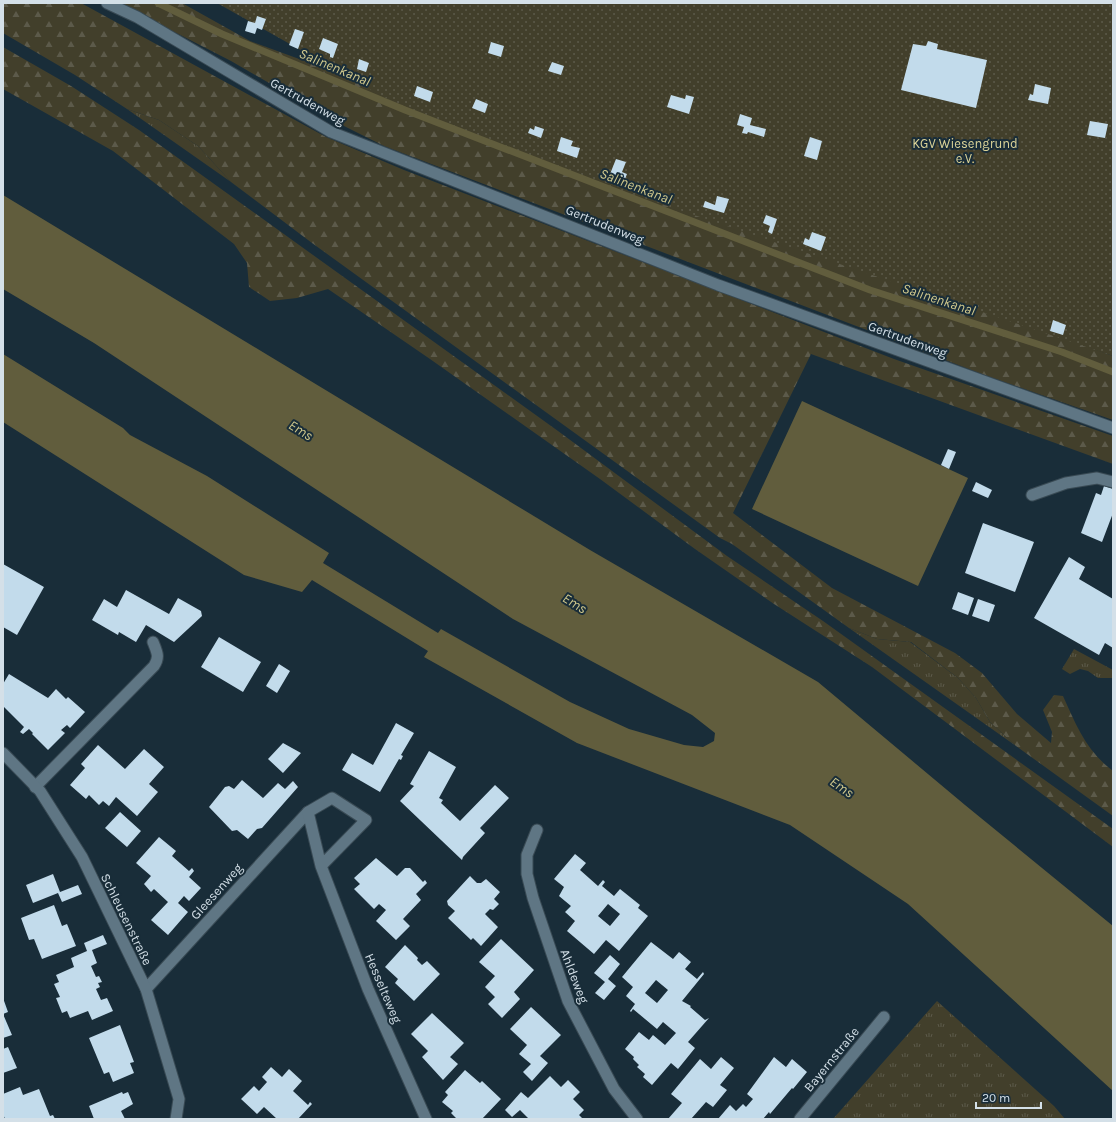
<svg xmlns="http://www.w3.org/2000/svg" width="1116" height="1122" viewBox="0 0 1116 1122" font-family="Karla,sans-serif">
<defs>
<pattern id="grass-tufts" width="24" height="20" patternUnits="userSpaceOnUse"><rect width="24" height="20" fill="#423f2b"/><path d="M3 7l-1-3M5 7V3M7 7l1-3M15 17l-1-3M17 17v-4M19 17l1-3" fill="none" stroke="#5c5a4a"/></pattern>
<pattern id="forest-firs" width="22" height="20" patternUnits="userSpaceOnUse"><rect width="22" height="20" fill="#423f2b"/><path d="M5 1l3.5 6h-7zM16 11l3.5 6h-7z" fill="#5c5a4a"/></pattern>
<pattern id="park-dots" width="8" height="8" patternUnits="userSpaceOnUse"><rect width="8" height="8" fill="#423f2b"/><path d="M2 2h.1M6 6h.1" fill="none" stroke="#5c5a4a" stroke-width="1.8" stroke-linecap="round"/></pattern>
</defs>
<rect width="100%" height="100%" fill="#192d39"/>
<!-- grass -->
<path fill="url(#grass-tufts)" d="M127 109 159 120 198 146 231 182Z
M849 628 877 639 910 642 958 678 976 698 990 722 1016 746Z
M1074 649 1113 670V678H1098L1088 671 1080 669 1070 674 1062 669Z
M937 1001 1054 1106 1065 1119H833Z"/>
<!-- forest -->
<path fill="url(#forest-firs)" d="M3 3H81L326 137 404 170 894 359 1113 436V464L811 354 733 513 832 588 955 653 982 673 1017 714 1051 743 1052 732 1043 710 1054 695 1063 696C1076 725 1087 752 1113 771V816L1016 746 990 722 976 698 958 678 911 642 877 639 849 628 732 544 720 538 312 243 231 182 198 146 159 120 127 109 75 75 3 33Z
M118 3H182L250 41 1113 356V420L982 374 384 146 338 123 231 61Z
M3 47 71 86 139 130 558 431 727 556 823 621 1113 829V847L872 667 774 604 695 549 600 479 430 359 328 289 297 298 270 301 249 287 247 263 234 244 113 151 3 89Z"/>
<!-- park -->
<path fill="url(#park-dots)" d="M217 3H1113V356L575 175 407 110Z"/>
<!-- water -->
<path fill="#615d3d" d="M3 195 590 550 818 682 965 805 1113 926V1091L908 904 790 825 577 743 424 657 428 651 312 580 302 592 244 575 3 422V354L123 428 130 435 207 476 329 553 323 563 438 633 441 629 570 702 629 729 684 745 703 747 714 741 715 733 692 715 513 619 94 343 3 289Z
M802 401 968 478 918 586 752 509Z"/>
<g fill="none" stroke-linecap="round" stroke-linejoin="round">
<!-- stream -->
<path stroke="#615d3d" stroke-width="7" d="M158 3 222 34 405 110 870 290 1062 352 1113 372"/>
</g>
<!-- building -->
<path fill="#c2dbeb" fill-rule="evenodd" d="M257 16 266 19 262 30 257 28 255 34 245 31 248 21 255 23Z
M295 29 304 32 298 49 289 45Z
M323 38 338 44 333 58 330 57V54L319 49Z
M928 41 938 44 937 49 987 60 976 108 901 90 913 44 926 46Z
M491 42 504 46 501 57 488 53Z
M359 59 369 63 366 72 357 69Z
M552 62 564 66 561 75 548 71Z
M1035 84 1051 88 1048 104 1028 100 1030 94 1033 95Z
M417 86 433 92 430 102 414 96Z
M671 95 685 99 686 95 694 97 689 114 667 107Z
M476 99 488 104 485 113 472 108Z
M740 114 752 118 750 125 766 129 764 137 748 132 747 134 742 133 744 127 737 125Z
M1090 121 1108 124 1105 138 1087 135Z
M535 126 544 129 541 138 528 133 530 128 534 130Z
M561 137 573 141 571 146 580 148 577 158 557 151Z
M810 137 822 141 817 160 804 156Z
M616 159 626 162 622 172 627 174 625 179 610 174Z
M717 196 729 199 724 213 703 207 705 201 715 205Z
M766 215 777 219 772 234 768 232 770 226 763 223Z
M812 232 826 237 821 251 803 244 805 238 809 240Z
M1053 320 1066 325 1063 335 1050 331Z
M948 449 956 452 949 469 941 465Z
M976 482 992 490 988 498 972 491Z
M1104 486 1113 489V513L1102 542 1081 533 1096 493 1101 495Z
M983 523 1034 542 1015 592 965 573Z
M1069 557 1085 567 1079 579 1113 599V648L1105 643 1099 655 1034 618Z
M3 564 44 587 17 635 3 627Z
M126 590 169 614 178 598 201 611 202 616 174 642 146 625 136 642 119 632 118 635 92 620 104 599 117 607Z
M958 592 974 598 968 615 952 609Z
M978 599 995 605 989 622 972 616Z
M219 637 261 662 243 692 201 667Z
M279 664 290 671 277 693 266 686Z
M9 674 48 698 56 689 66 699 68 697 85 712 70 728 67 725 61 730 65 733 48 750 32 734 33 733 29 729 23 734 20 732 24 727 3 706V684Z
M396 723 414 733 401 755 403 756 401 760 399 759 380 792 342 770 352 753 373 765Z
M283 743 301 753 283 773 268 759Z
M98 745 125 769 144 749 164 767 149 784 158 792 137 816 116 797 109 806 103 801 99 805 89 795 86 799 70 785 85 768 81 764Z
M429 751 456 767 439 798 443 800 441 803 460 821 495 785 509 798 480 828 485 833 463 857 462 860 400 801 414 786 410 784Z
M242 780 263 798 278 783 285 789 293 781 298 787 262 828 257 829 248 839 237 830 232 831 209 807 225 787 229 786 234 789Z
M120 812 141 831 127 847 105 828Z
M159 837 176 851 172 856 189 871 192 868 194 871 189 877 201 888 189 901 184 896 178 903 188 912 168 935 151 920 168 902 154 889 151 892 144 884 151 876 136 863Z
M575 854 586 863 580 870 598 886 603 880 605 882 602 886 614 896 620 889 640 905 638 908 648 916 619 951 606 940 594 954 567 931 575 921 565 912 571 906 559 896 564 887 554 879ZM608 904 620 914 610 926 598 916Z
M376 858 397 876 405 868H410L423 882 425 880 427 883 416 894 421 900 403 919 410 926 396 940 376 921 386 910 379 904 374 909 354 889 360 884 354 878Z
M53 874 60 892 78 885 82 894 62 902 58 893 33 903 26 885Z
M470 876 477 883H481L486 879 500 892 494 899 499 904 493 910 490 909 485 914 498 927 481 946 473 938 471 940 448 918 455 911 448 905 447 901Z
M54 905 62 926 67 924 76 946 42 959 34 939 29 940 21 918Z
M103 935 107 944 92 950 97 963 91 966 96 977 99 976 102 982 98 983 100 987 96 989 101 1000 107 998 113 1011 92 1020 88 1011 70 1018 67 1011 62 1013 56 998 60 997 54 984 59 982 56 975 74 967 71 958 87 951 84 943Z
M501 939 534 970 514 992 520 999 502 1018 488 1004 495 997 485 987 495 976 479 962Z
M651 942 673 959 679 952 691 962 685 969 697 979 703 972 704 974 682 1001 691 1006 690 1007 705 1020 709 1018 688 1042 695 1048 678 1069 671 1063 652 1085 643 1077 645 1074 637 1067 639 1065 633 1059 634 1057 625 1049 639 1032 649 1040 653 1035 665 1045 676 1033 663 1022 657 1029 633 1009 631 1012 630 1011 635 1004 626 996 633 987 622 977ZM656 980 668 990 657 1003 645 993Z
M405 945 418 958 417 960 422 965 427 961 440 974 414 1001 395 983 398 979 385 967Z
M610 955 620 964 608 979 616 986 604 1000 595 993 605 982 594 973Z
M3 998 8 1012 3 1014 12 1035 3 1038Z
M531 1007 561 1035 540 1056 548 1063 532 1081 523 1072 531 1064 519 1054 527 1045 510 1029Z
M432 1013 464 1043 450 1057 458 1064 443 1080 422 1057 428 1051 411 1034Z
M120 1025 134 1062 130 1063 134 1073 113 1082 109 1072 104 1074 89 1038Z
M8 1047 17 1068 3 1073V1049Z
M721 1057 734 1068 720 1085 727 1090 713 1107 706 1102 691 1119H668L682 1103 671 1094 700 1059 711 1069Z
M774 1057 786 1067 792 1059 807 1072 793 1089 792 1088 770 1114 769 1112 763 1119H718L730 1105 736 1111 743 1104 746 1107 753 1099 747 1094Z
M271 1067 282 1077 289 1069 302 1081 293 1091 308 1105 310 1102 312 1104 298 1119H277L264 1107 257 1114 241 1099 254 1086 259 1091 267 1082 262 1077Z
M465 1070 480 1083 482 1081 501 1099 482 1119H457L451 1113 453 1111 442 1102 448 1095 445 1092Z
M550 1076 561 1087 568 1080 580 1092 573 1099 584 1110 579 1115 583 1119H529L520 1110 512 1117 505 1110 521 1092 528 1098Z
M20 1087 23 1095 39 1089 50 1116 53 1115 55 1119H5L3 1114V1094Z
M122 1092 123 1094 128 1092 133 1104 121 1111 125 1119H94L89 1106Z"/>
<g fill="none" stroke-linecap="round" stroke-linejoin="round">
<!-- service casing -->
<g stroke="#394a54" stroke-width="13">
<path id="service" d="M107 3 137 17 331 132 718 285 1113 428
M1032 495 1066 483 1097 478 1113 482
M35 787 154 666C160 657 157 652 153 642
M146 989 308 812"/>
</g>
<!-- minor casing -->
<g stroke="#394a54" stroke-width="13">
<path id="minor" d="M3 753 40 791 82 857 146 989 179 1099 176 1119
M537 830 527 855V874L533 898 568 1001 614 1089 637 1119
M321 866 366 820 332 798 308 812 321 866 368 989 426 1119
M800 1119 884 1017"/>
</g>
<!-- service -->
<use href="#service" stroke="#5f7684" stroke-width="11"/>
<!-- minor -->
<use href="#minor" stroke="#5f7684" stroke-width="11"/>
</g>
<g text-anchor="middle" stroke-width="4" stroke-linejoin="round" paint-order="stroke">
<!-- street labels -->
<g font-size="13" fill="#d4e0e8" stroke="#192d39">
<text transform="translate(308 101) rotate(29)" y="5">Gertrudenweg</text>
<text transform="translate(605 224) rotate(22)" y="5">Gertrudenweg</text>
<text transform="translate(908 339) rotate(20)" y="5">Gertrudenweg</text>
<text transform="translate(216 891) rotate(-48)" y="5">Gleesenweg</text>
<text transform="translate(127 919) rotate(64)" y="5">Schleusenstraße</text>
<text transform="translate(575 976) rotate(69)" y="5">Ahldeweg</text>
<text transform="translate(384 988) rotate(67)" y="5">Hesselteweg</text>
<text transform="translate(831 1059) rotate(-51)" y="5">Bayernstraße</text>
</g>
<!-- park labels -->
<g font-size="13" fill="#dcd498" stroke="#192d39">
<text x="965" y="148">KGV Wiesengrund<tspan x="965" dy="15">e.V.</tspan></text>
</g>
<!-- water labels -->
<g font-size="14" font-style="italic" fill="#d1c98d" stroke="#192d39">
<text transform="translate(335 67) rotate(23)" y="5">Salinenkanal</text>
<text transform="translate(636 186) rotate(21)" y="5">Salinenkanal</text>
<text transform="translate(939 299) rotate(18)" y="5">Salinenkanal</text>
<text transform="translate(301 430) rotate(32)" y="5">Ems</text>
<text transform="translate(575 603) rotate(32)" y="5">Ems</text>
<text transform="translate(842 787) rotate(35)" y="5">Ems</text>
</g>
</g>
<!-- border -->
<rect width="1116" height="1122" fill="none" stroke="#d4e0e8" stroke-width="8"/>
<!-- scale -->
<path d="M976 1102v6h65v-6" fill="none" stroke="#d4e0e8" stroke-width="2"/>
<text x="982" y="1102" font-size="12" fill="#d4e0e8" stroke="#192d39" stroke-width="3" paint-order="stroke">20 m</text>
</svg>
